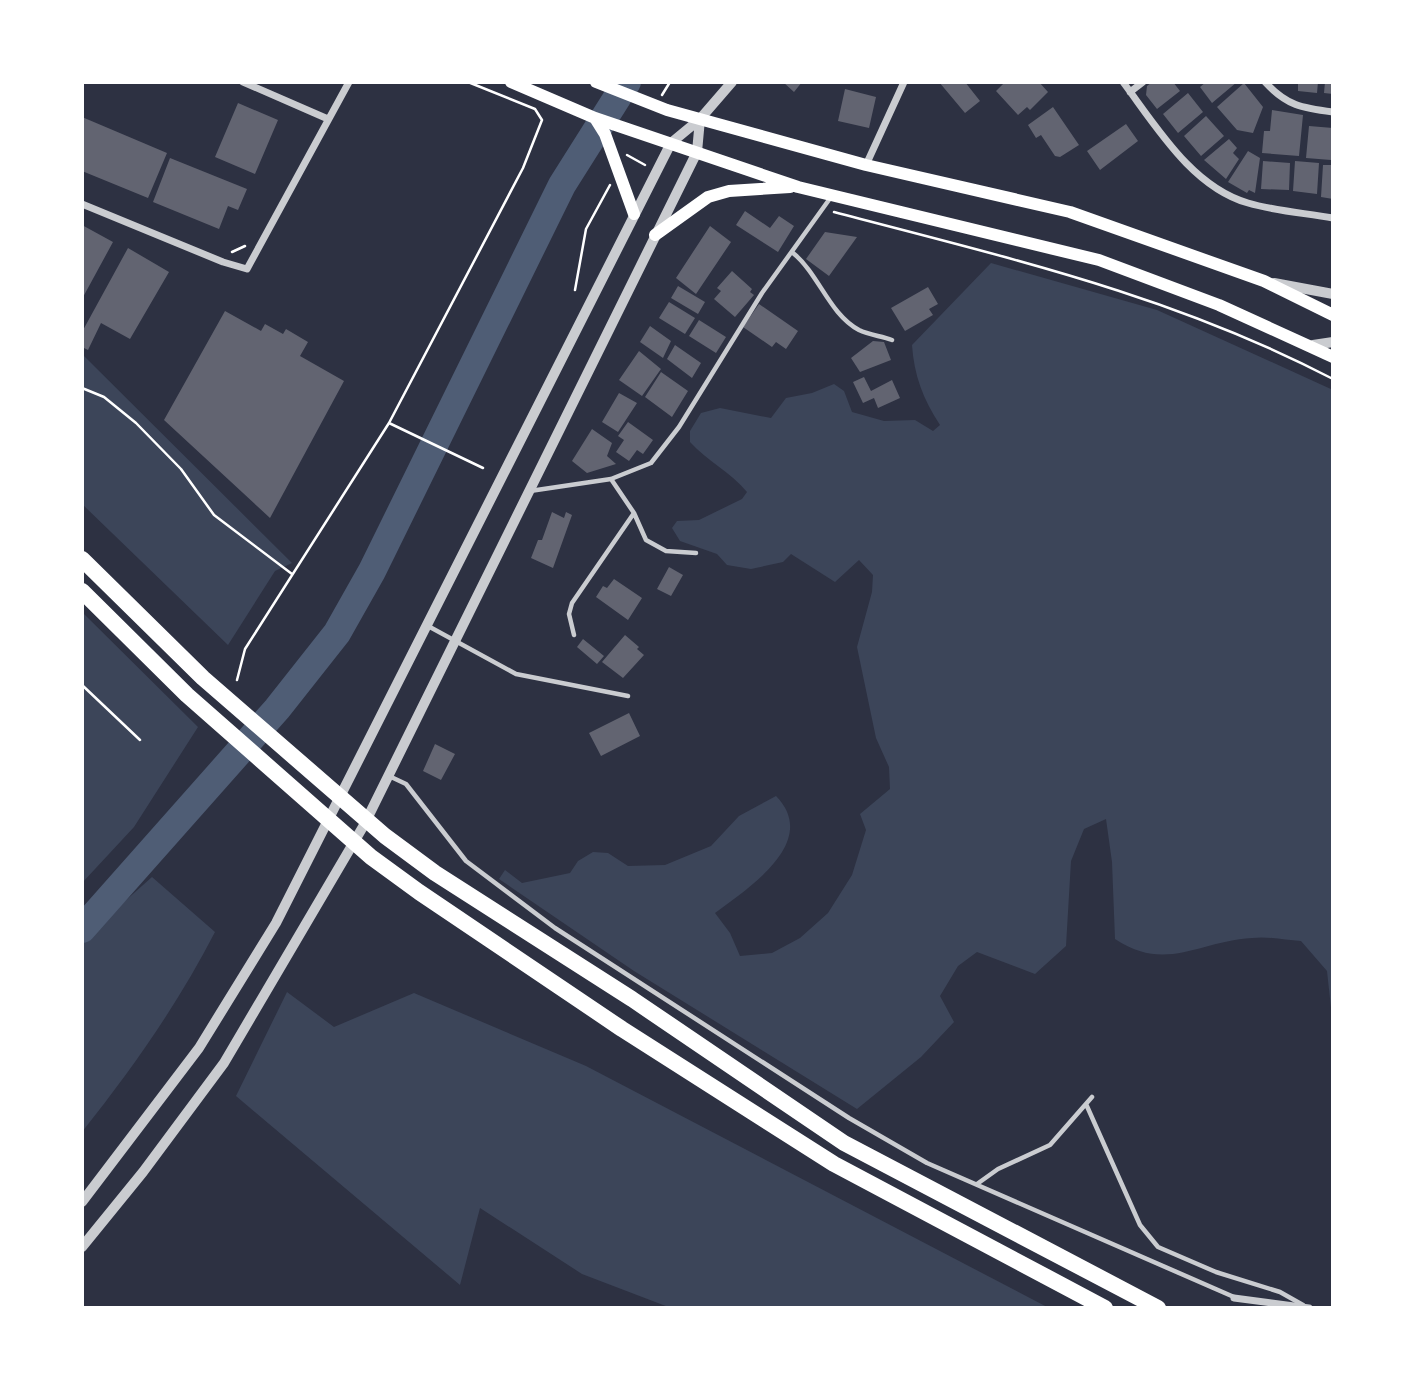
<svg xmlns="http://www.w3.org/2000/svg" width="1415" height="1390" viewBox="0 0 1415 1390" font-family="Quicksand,sans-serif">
<rect width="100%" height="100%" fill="#2d3142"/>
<!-- green -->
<path fill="#3c4559" d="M991 263 1157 310 1333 390V1026L1327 971 1301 941C1285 940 1268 936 1252 938 1199 941 1166 973 1115 939L1112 862 1106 819 1084 829 1071 861 1066 946 1035 974 977 952 958 966 940 996 954 1022 921 1057 857 1109 634 971 499 879 505 870 522 883 570 873 578 861 593 852 608 853 628 866 665 865 711 846 739 816 776 796C821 842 747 889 715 913L730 933 740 956 772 953 800 938 828 913 852 875 866 830 860 814 890 789 889 767 876 738 857 647 872 592 873 575 859 560 835 582 791 554 783 562 751 569 727 565 717 554 680 541 672 528 677 521 699 520 742 499 747 492C731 472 707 461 690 442V431L701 413 720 408 771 418 786 398 812 393 834 384 844 391 852 412 884 421 915 420 933 431 940 425C923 399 914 375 912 345Z
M82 354 292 563 275 571 228 645 82 504Z
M82 612 198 727 134 827 82 883Z
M152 877 215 932C178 1004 132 1069 82 1132V943L97 926Z
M287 992 334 1027 414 993 586 1066 1049 1308H671L582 1274 480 1208 460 1285 236 1096Z"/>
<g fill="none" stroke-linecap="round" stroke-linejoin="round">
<!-- river -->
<path stroke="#4f5d75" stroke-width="28" d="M82 929 277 709 337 633 372 571 562 185 627 82"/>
</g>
<!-- building -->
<path fill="#626471" d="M783 82H802L794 92Z
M939 82H965L980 101 965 113Z
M1005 82H1039L1048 92 1030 110 1027 107 1018 115 996 91Z
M1152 82H1173L1180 91 1157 109 1146 95 1147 86Z
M1206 82H1237L1212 103 1200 87Z
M1298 82H1318L1317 93 1298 91Z
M1325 82H1333V94L1324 93Z
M1244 83 1263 107 1253 133 1237 130 1217 107Z
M845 89 876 97 869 128 838 121Z
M1188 93 1203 112 1178 133 1163 114Z
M238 103 278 120 255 174 215 157Z
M1053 107 1079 145 1060 157 1055 156 1041 135 1036 138 1028 125Z
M1272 110 1303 115 1299 156 1262 153 1264 131H1270Z
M1206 116 1224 136 1201 156 1184 136Z
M82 117 167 153 148 198 82 171Z
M1126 124 1138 141 1100 170 1087 151Z
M1309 126 1333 128 1331 160 1306 158Z
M1229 139 1237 148 1233 153 1239 159 1226 179 1204 160Z
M1248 151 1260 158 1255 193 1249 190 1247 193 1228 182Z
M170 158 247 189 238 210 228 206 219 229 153 202Z
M1263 161 1290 163 1289 190 1261 189Z
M1295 161 1319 163 1317 194 1293 191Z
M1323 165H1333V199L1321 197Z
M745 211 770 228 779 216 794 226 778 252 736 225Z
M82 225 113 242 82 299Z
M710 226 731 242 696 294 676 278Z
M825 232 857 237 829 276 806 259Z
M128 248 169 272 130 339 101 323 88 350 82 347V332Z
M732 271 752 289 750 292 754 295 735 317 714 299 721 291 717 288Z
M678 286 705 302 698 314 671 298Z
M928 287 938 304 929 309 933 315 905 331 891 308Z
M669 302 695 318 685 334 659 318Z
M759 304 798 331 786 349 776 342 772 347 743 327Z
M225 311 261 331 265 324 283 334 286 329 308 342 300 356 344 381 270 518 164 420Z
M699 320 726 337 716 353 689 336Z
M650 326 671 341 663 358 640 342Z
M873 341 884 342 891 360 860 372 851 358Z
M675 345 701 363 692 378 667 359Z
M639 351 661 369 642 396 619 380Z
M661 372 688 391 672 417 645 397Z
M864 377 871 391 892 380 900 398 878 408 874 398 863 403 853 382Z
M619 393 637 403 618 432 602 422Z
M628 422 653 440 643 454 637 450 629 461 616 452 624 440 618 436Z
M592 429 612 443 607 456 616 464 587 473 572 461Z
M552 512 564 518 566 512 572 515 553 568 531 558 538 540H542Z
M669 567 683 575 671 596 657 589Z
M614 579 642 598 628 620 596 597 603 586 607 588Z
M625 635 639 647 637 649 644 655 623 678 602 662Z
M583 639 604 656 597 664 577 647Z
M629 713 640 736 601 756 589 733Z
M435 744 455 754 441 780 423 771Z"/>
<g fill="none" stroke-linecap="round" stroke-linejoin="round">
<!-- path -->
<path stroke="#fff" stroke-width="2.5" d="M662 95 670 82
M627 155 645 165
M834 212C1008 258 1172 295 1333 379
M232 252 245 246
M575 290 586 229 610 185
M82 388 104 397 136 423 181 469 214 515 292 574
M389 423 483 468
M237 680 245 649 389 423 523 168 542 120 535 109 468 82
M82 685 140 740"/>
<!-- service -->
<path stroke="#caccd0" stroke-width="4.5" d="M793 253C819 274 829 314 859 330 869 335 881 336 892 340
M611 479 634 513 646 540 666 551 696 553
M530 491 611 479 651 463 679 427 762 293 831 197
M428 626 516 674 628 696
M574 635 569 614 572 603 634 513
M389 776 406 784 466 861 555 928 849 1118 927 1163 1234 1297
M1086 1104 1140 1225 1158 1247 1216 1272 1280 1292 1303 1305
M977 1184 998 1169 1050 1145 1092 1097"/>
<!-- minor -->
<path stroke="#caccd0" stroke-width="7" d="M243 82 328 119
M1123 82C1156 126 1192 187 1248 203 1275 211 1305 213 1333 218
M1265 82C1287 106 1302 108 1333 112
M1130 92 1143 82
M866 165 904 82
M82 204 223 262 247 269 349 82
M1234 1298 1309 1308"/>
<!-- tertiary -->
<path stroke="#caccd0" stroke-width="10" d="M1274 283 1333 294
M1313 345 1333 342
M82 1202 199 1048 276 923 671 143 700 119 732 82
M82 1247 143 1172 224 1063 364 825 697 152 700 119"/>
<!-- secondary -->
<path stroke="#fff" stroke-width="12" d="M511 82 595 118 798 187 1099 260 1219 305 1333 357
M596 82 667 110 866 165 1070 212 1264 281 1333 315
M595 118 605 134 634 214
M655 235 708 197 729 191 790 187"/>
<!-- motorway -->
<path stroke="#fff" stroke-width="16" d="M82 559 203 678 385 836 435 873 632 999 844 1143 1158 1308
M82 591 187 695 371 857 419 892 622 1029 834 1164 1105 1308"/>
</g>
<!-- border -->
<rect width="1415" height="1390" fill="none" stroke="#ffffff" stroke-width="168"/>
</svg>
